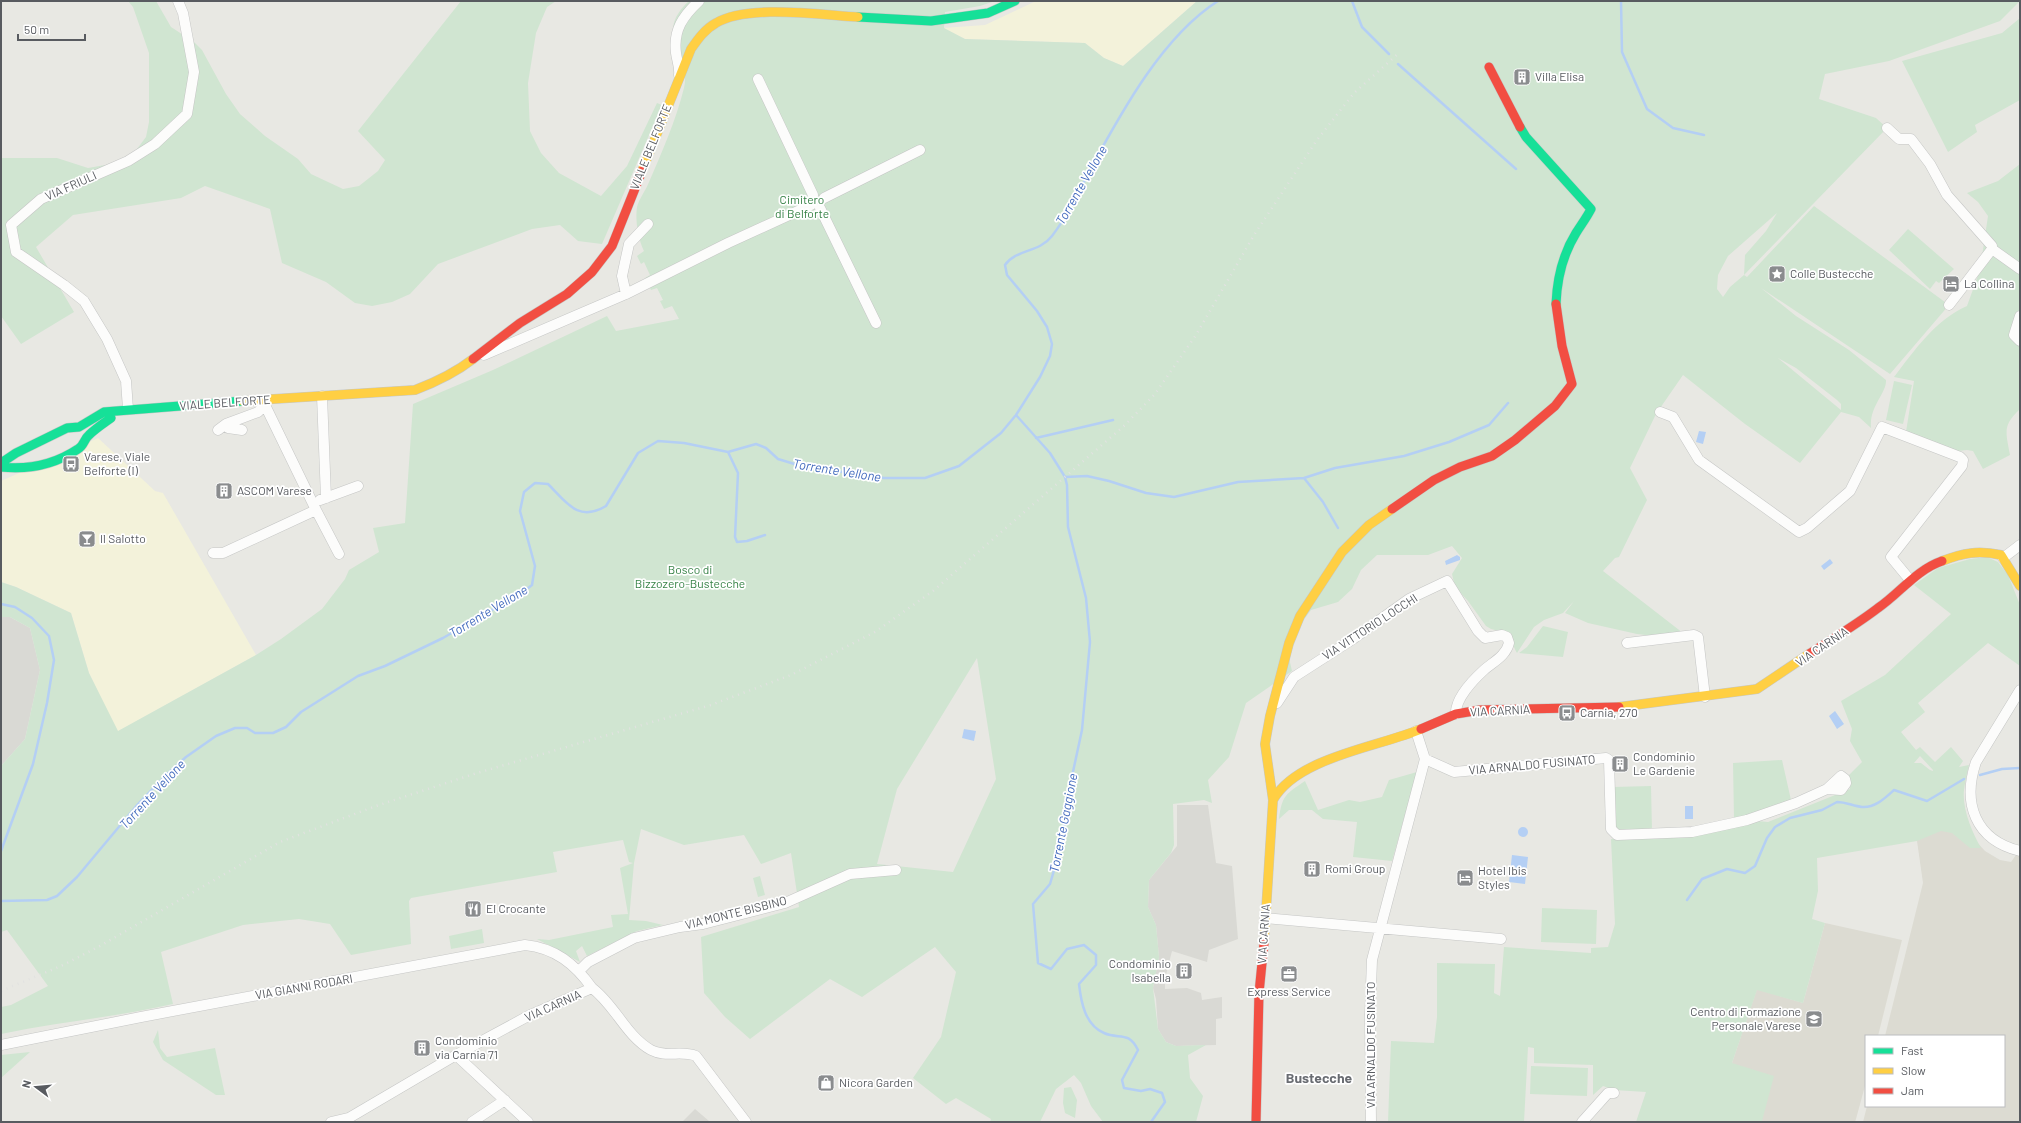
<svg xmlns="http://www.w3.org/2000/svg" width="2021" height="1123" viewBox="0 0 2021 1123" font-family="Barlow,sans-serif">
<rect width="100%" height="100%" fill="#e8e8e3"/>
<!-- commercial -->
<path fill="#f3f2da" d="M1036 1H1197L1123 66 1104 58 1085 43 965 39 943 28 985 25Z
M98 438 155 491 163 493 256 655 117 732 89 673 71 613 16 587 1 582V481Z"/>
<!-- industrial -->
<path fill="#d9d9d4" d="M1 617H10L30 628 40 670 25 739 1 766Z
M1177 805H1208L1216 863 1232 866 1238 939 1209 950 1207 962 1172 951 1165 979V989L1187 988 1201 993 1202 1000 1222 997V1018L1216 1019V1045L1176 1046 1166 1042 1158 1029 1156 999 1153 988 1159 957 1156 925 1148 907 1149 880 1177 846Z
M695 1109 709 1121 708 1122H682Z"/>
<!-- education -->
<path fill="#dcdbd2" d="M1924 820 1960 824 1985 851 2000 860 2011 862 2016 855H2020V1122H1863L1867 1106H2004V1036H1885L1923 883 1917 841Z
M1825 923 1902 940 1878 1036H1866V1082L1856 1119 1855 1122H1765L1762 1121 1732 1063 1757 989 1803 1003Z"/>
<!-- green -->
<path fill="#d0e5d1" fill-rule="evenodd" d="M128 1H156L171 27 194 42 202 50 226 94 240 114 265 136 298 159 311 174 343 189 359 186 378 171 385 160 358 131 461 1H556L547 7 536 33 528 83 530 131 541 153 559 173 601 196 627 166 657 103 662 105 602 244 578 241 560 225 532 229 438 264 410 294 392 302 372 306 355 303 326 282 282 263 270 209 205 186 181 198 73 215 36 247 74 312 21 344 1 316V158H57L88 168 128 161 146 137 149 122V53L133 7Z
M689 1H995L980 6 945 12 944 28 965 39 1085 43 1104 58 1123 66 1197 1H2020L2000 21 1889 61 1825 74 1819 99 1876 118 1887 128 1744 275 1747 277 1814 206 1949 305 1890 374 1761 288 1796 316 1849 350 1886 380C1887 393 1869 406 1871 428L1859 417 1841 412 1800 463 1745 424 1683 375 1656 414 1630 468 1647 500 1619 557 1615 558 1603 571 1683 633 1655 636 1637 634 1588 623 1565 613 1574 601 1563 613 1544 620 1534 627 1517 653C1513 646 1512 640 1507 633L1491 629 1486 626 1468 601 1455 587 1452 574 1462 558 1452 546 1428 555H1377L1361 570 1352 589 1338 602 1311 610 1299 626 1289 658 1292 671 1246 703 1229 757 1208 780 1212 803 1204 800 1173 804 1174 845 1171 853 1149 880 1148 907 1156 925 1159 957 1153 988 1158 1029 1166 1042 1176 1046 1206 1045 1188 1055 1190 1078 1203 1096 1196 1122H1103L1091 1106 1081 1083 1074 1075 1056 1089 1040 1122H990L991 1119 956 1098 946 1104 913 1078 941 1037 956 972 935 947 862 997 830 979 750 1039 725 1017 704 993 701 937 799 907 791 853 761 864 744 835 684 845 641 829 634 863 629 920 646 921 663 925 637 931 587 956 582 946 576 951 580 962 537 939 549 940 613 927 611 915 628 914 620 868 633 863 629 862 623 840 553 852 557 872 411 898 409 901 411 944 351 955 330 924 299 919 243 925 161 952 173 1004C116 1017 58 1022 1 1034V1007L11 1005 48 986 7 930 1 932V766L25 739 40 670 30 628 10 617H1V582L16 587 71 613 89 673 118 731 256 655 281 639 322 609 345 579 349 570 379 552 373 528 405 523 413 404 493 370 607 316 616 331 679 319 672 306 664 309 660 301 663 300 657 288 651 290 645 278 650 275 644 262 641 264 637 256 644 251C638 239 635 220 637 207 639 199 646 190 649 182 662 152 676 120 684 88 692 54 652 35 689 1ZM1777 213 1766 231 1745 255 1744 275 1730 287 1723 297 1717 289 1718 275 1728 256ZM1778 358 1796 368 1837 400 1841 404V410ZM977 658 996 779 953 872 877 864 897 789Z
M2020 18V100L1975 125 1977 132 1948 152 1902 61 2002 33Z
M2020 164V409C2002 426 2006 432 2010 455L1983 469 1973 451 1967 450 1957 451 1906 432 1914 381 1894 377C1915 350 1935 320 1967 306L1980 270 1988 216 1978 202 1967 193 1998 181Z
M1908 229 1954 269 1939 283 1936 281 1930 289 1889 250Z
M1894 381 1912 385 1903 424 1886 420Z
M1987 557 1998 562 2008 575 2020 605V666L1988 643 1918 703 1925 712 1901 732 1916 750 1920 747 1935 762 1951 747 1963 761 1959 767 1969 765C1967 773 1965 782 1964 790 1962 809 1972 832 1981 848H1970L1952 833 1941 831 1917 841 1817 858 1818 891 1812 919 1825 923 1803 1003 1757 990 1732 1063 1774 1076 1762 1121 1765 1122H1636L1646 1092 1614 1090 1603 1086 1593 1095V1065L1534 1063V1048L1528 1047 1524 1122H1388L1391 1041 1434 1043 1437 1017V963L1495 964 1494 993 1500 996 1504 947 1591 953V948L1608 947 1615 924 1611 839 1696 836 1757 821 1768 822 1850 789 1849 775 1862 762 1850 741 1852 729 1841 701 1885 675 1951 614 1914 585 1938 568 1970 559ZM1920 756 1933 770V771L1930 770 1921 763H1914Z
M1543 626 1568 632 1563 657 1519 653 1527 647Z
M1782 760 1791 800 1765 810 1734 819 1733 763Z
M1417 772 1392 861 1353 857 1357 822 1323 819 1312 810H1289L1279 819C1282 795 1286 794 1305 781L1318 810 1349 800 1360 802 1382 797 1389 780Z
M1651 786 1652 831 1622 832 1613 827V787Z
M760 876 765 895 758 897 753 878Z
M1542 908 1597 910 1596 944 1541 942Z
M482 929 484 943 451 949 449 936Z
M158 1030 160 1048 167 1057 215 1048 225 1095H216L163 1060 153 1042Z
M30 1052 1 1078V1055Z
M1531 1066 1588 1068 1587 1096 1530 1094Z
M1071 1087 1077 1100 1075 1118 1065 1113 1063 1103 1064 1088Z"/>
<!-- water -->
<path fill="#b4cff4" d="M1699 431 1706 432 1703 444 1696 442Z
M1457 555 1460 557V560L1446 565 1445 561Z
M1830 559 1833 563 1824 570 1821 566Z
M1835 711 1844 724 1837 729 1829 716Z
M964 729 976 731 974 741 962 738Z
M1685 806H1693V819H1685Z
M1518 832a5 5 0 1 1 10 0a5 5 0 1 1-10 0Z
M1512 855 1528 857 1525 884 1509 882Z"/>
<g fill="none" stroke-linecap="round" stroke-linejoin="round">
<!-- stream -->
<path stroke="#b4cff4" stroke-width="2.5" d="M1352 1 1362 27 1389 54
M1621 1 1622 52 1647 109 1673 128 1704 135
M1398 64 1516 169
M1016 415 1050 453 1065 477 1087 476 1109 481 1146 493 1174 497 1238 482 1304 478 1335 468 1404 456 1449 442 1489 425 1508 403
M1036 438 1113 420
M728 452 738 473 735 537 737 542 747 541 765 535
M1065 477 1067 485 1068 527 1086 598 1090 642 1082 730 1071 781 1060 850 1050 884 1033 904 1038 963 1051 969 1067 949 1084 945 1096 955V965L1079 984C1081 1002 1085 1025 1104 1033 1119 1040 1128 1030 1138 1050L1122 1080 1124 1088 1141 1091 1150 1089 1162 1093 1165 1102 1151 1122
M1304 478 1323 502 1338 528
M1 604 15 607 32 618 49 636 54 660 47 703 33 764 1 851
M1980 775 2002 769 2020 768
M1687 900 1702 879 1727 869 1745 873 1755 866 1767 838 1775 827 1790 818 1822 810 1837 802C1846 802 1853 806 1862 807 1875 808 1885 798 1894 790L1927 801 1964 779
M1 901 47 900 57 896 77 877 138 804 166 775 186 757 216 736 235 728H247L255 733H273L286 727 301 712 358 676 385 666 443 638 523 592 532 585 535 566 520 511 524 492 535 483 548 484C566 502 578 523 606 506L638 453 658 441 684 443 728 452 756 444 766 448 778 459 801 466 884 478H925L959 466 1001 433 1016 415 1040 377 1050 356 1052 344 1047 327 1037 311 1007 275 1005 265C1016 249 1039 253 1052 236 1068 215 1079 192 1091 168 1122 111 1163 36 1218 1"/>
<!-- street casing -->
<g stroke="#c5c6c5" stroke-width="11">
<path id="street" d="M679 75C680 67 677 61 676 53 673 30 683 16 699 1
M758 79 813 195
M1887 128 1899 139H1911L1930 164 1947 195 1992 246V249L1949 305
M824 198 920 150
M820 208 876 323
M1992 249 2020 269
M626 294 622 276 629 244 648 224
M2020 316 2014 335 2020 341
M484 355 626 294 728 243 811 205
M322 396 326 498
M128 409 126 381 107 339 84 301 64 285 16 252 11 225 41 199 128 161 155 144 187 114 194 72 183 13 178 1
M1660 412 1673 417 1699 460 1799 532 1807 528 1850 491 1882 427 1960 457 1963 460 1962 466 1891 557 1910 580
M218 430 226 424
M242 430 228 428 226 424 258 412 265 405
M320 500 358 486
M316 510 339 554
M213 553H223L316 510 263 401
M2003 558 2020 545
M1627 643 1694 635 1698 637 1705 697
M2020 690 1976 762C1962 803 1975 840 2020 851
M1277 703 1294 677 1353 639 1409 599 1447 581 1478 631 1485 638 1502 635 1507 637 1509 643C1506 656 1493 662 1484 670 1473 680 1455 699 1456 714
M1425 759 1454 772 1606 758 1609 760 1611 829 1617 835 1692 832 1747 820 1796 803 1827 789 1841 790 1846 783 1845 779 1841 776 1827 789
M1265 918 1501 939
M580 970 588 962 634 938 680 927 703 924 785 903 850 874 896 870
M1 1045 141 1017 525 945C555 948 575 964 592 988
M456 1055 528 1122
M331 1122 348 1118
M342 1122 456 1055 530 1015 592 988C615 1005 626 1036 651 1050 666 1058 681 1050 696 1056L746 1122
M472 1122 505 1100
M1371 1122 1370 1014 1372 960 1425 759 1416 731
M1582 1122 1608 1093H1614"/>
</g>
<!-- fast casing -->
<g stroke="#c5c7c6" stroke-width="10">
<path id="fast" d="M858 17 931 21 988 13 1015 1
M1520 127 1526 137 1591 209C1587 217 1581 225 1576 233 1563 254 1557 279 1556 304
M1 463 16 453 67 428 79 427 104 412 243 401
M1 467C29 470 54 465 78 449 84 446 84 439 89 435 95 429 104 423 111 418"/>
</g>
<!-- slow casing -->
<g stroke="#c5c7c6" stroke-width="10">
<path id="slow" d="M642 171 691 49C698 39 705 29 716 23 748 4 821 15 858 17
M243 401 415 390C436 382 455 373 473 359
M1942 561C1963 553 1978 550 2001 555L2020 586
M1619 707 1757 689 1809 654
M1273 800 1265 744 1270 716 1289 643 1300 616 1342 552 1369 525 1392 509
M1264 943 1273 800C1297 757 1379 747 1421 729"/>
</g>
<!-- jam casing -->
<g stroke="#c5c7c6" stroke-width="10">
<path id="jam" d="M1489 67 1520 127
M473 359 520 323 567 294 592 272 612 246 642 171
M1392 509 1434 480 1460 467 1492 456 1515 440 1555 406 1572 384 1562 346 1556 304
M1809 654C1832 639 1856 625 1878 608 1900 593 1916 570 1942 561
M1421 729 1456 714 1480 710 1619 707
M1256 1122 1259 993 1264 943"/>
</g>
<!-- street -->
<use href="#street" stroke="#fcfcfb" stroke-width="10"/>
<!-- fast -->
<use href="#fast" stroke="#16e098" stroke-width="9"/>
<!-- slow -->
<use href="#slow" stroke="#ffcf43" stroke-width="9"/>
<!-- jam -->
<use href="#jam" stroke="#f24e42" stroke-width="9"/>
<!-- rail -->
<path stroke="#e2e2e1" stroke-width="2.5" stroke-dasharray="1 5" stroke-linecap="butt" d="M1 991 61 966 98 947 280 842 376 806 477 773 711 705 791 675 875 632 933 591 1125 425 1155 394 1196 335 1254 235 1317 140 1354 93 1399 53"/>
</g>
<!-- icons -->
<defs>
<g id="building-square" transform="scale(0.9)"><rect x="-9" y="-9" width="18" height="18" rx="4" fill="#8a8c8e" stroke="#fff"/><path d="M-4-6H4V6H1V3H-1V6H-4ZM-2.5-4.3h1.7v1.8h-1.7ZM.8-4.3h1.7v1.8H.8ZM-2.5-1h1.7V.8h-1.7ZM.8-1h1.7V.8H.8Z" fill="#fff"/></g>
<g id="sight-square" transform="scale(0.9)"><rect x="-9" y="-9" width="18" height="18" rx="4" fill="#8a8c8e" stroke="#fff"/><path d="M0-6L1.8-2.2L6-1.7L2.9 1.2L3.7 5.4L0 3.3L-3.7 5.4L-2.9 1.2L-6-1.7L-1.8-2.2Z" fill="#fff"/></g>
<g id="hotel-square" transform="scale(0.9)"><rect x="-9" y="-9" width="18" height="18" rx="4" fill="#8a8c8e" stroke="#fff"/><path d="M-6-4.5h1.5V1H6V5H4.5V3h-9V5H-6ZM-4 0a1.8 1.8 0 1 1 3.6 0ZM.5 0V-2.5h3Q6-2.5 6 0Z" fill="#fff"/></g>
<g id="bus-square" transform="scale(0.9)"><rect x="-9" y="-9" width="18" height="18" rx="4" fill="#8a8c8e" stroke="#fff"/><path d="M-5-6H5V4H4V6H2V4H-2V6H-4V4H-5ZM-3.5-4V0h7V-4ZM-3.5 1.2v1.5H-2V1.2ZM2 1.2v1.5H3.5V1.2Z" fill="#fff"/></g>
<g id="bar-square" transform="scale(0.9)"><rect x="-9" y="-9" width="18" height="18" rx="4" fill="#8a8c8e" stroke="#fff"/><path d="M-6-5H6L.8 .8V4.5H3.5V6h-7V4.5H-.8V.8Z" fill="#fff"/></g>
<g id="restaurant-square" transform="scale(0.9)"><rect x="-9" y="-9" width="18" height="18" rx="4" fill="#8a8c8e" stroke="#fff"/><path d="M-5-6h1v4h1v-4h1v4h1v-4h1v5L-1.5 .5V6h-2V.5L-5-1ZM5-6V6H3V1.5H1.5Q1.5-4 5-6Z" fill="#fff"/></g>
<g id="office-square" transform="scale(0.9)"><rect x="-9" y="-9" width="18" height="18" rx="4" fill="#8a8c8e" stroke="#fff"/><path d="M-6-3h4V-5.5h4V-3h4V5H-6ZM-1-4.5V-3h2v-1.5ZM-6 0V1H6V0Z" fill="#fff"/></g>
<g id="school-square" transform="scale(0.9)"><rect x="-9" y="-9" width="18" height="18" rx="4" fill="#8a8c8e" stroke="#fff"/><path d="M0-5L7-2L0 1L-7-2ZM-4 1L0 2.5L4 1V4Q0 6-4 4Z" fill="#fff"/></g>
<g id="shop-square" transform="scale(0.9)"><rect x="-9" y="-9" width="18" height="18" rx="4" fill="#8a8c8e" stroke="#fff"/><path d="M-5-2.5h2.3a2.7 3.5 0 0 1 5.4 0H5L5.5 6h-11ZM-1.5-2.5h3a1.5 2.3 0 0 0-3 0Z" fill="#fff"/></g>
</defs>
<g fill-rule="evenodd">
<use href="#building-square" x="1522" y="77"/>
<use href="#sight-square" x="1777" y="274"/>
<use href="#hotel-square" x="1951" y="284"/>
<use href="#bus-square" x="71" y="464"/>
<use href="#building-square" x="224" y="491"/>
<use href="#bar-square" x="87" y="539"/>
<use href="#bus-square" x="1567" y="713"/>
<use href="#building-square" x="1620" y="764"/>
<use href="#building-square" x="1312" y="869"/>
<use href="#hotel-square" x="1465" y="878"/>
<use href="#restaurant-square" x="473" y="909"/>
<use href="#building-square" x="1184" y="971"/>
<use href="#office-square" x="1289" y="974"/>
<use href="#school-square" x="1814" y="1019"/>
<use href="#building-square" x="422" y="1048"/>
<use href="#shop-square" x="826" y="1083"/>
</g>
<g text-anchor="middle" stroke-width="3.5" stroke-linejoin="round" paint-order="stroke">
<!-- poi labels -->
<g font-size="12" fill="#585b60" stroke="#fff" text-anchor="start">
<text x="1535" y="81">Villa Elisa</text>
<text x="1790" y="278">Colle Bustecche</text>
<text x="1964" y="288">La Collina</text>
<text x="84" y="461">Varese, Viale<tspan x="84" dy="14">Belforte (I)</tspan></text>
<text x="237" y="495">ASCOM Varese</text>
<text x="100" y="543">Il Salotto</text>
<text x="1580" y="717">Carnia, 270</text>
<text x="1633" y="761">Condominio<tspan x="1633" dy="14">Le Gardenie</tspan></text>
<text x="1325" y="873">Romi Group</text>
<text x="1478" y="875">Hotel Ibis<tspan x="1478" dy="14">Styles</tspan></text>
<text x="486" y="913">El Crocante</text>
<text x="1171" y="968" text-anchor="end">Condominio<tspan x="1171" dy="14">Isabella</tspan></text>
<text x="1289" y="996" text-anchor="middle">Express Service</text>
<text x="1801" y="1016" text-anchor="end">Centro di Formazione<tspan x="1801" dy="14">Personale Varese</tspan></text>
<text x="435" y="1045">Condominio<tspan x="435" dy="14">via Carnia 71</tspan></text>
<text x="839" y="1087">Nicora Garden</text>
</g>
<!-- street labels -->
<g font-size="12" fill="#585b60" stroke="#fff">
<text transform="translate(651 147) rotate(-68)" y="4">VIALE BELFORTE</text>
<text transform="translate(71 186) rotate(-24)" y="4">VIA FRIULI</text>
<text transform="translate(225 403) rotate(-4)" y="4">VIALE BELFORTE</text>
<text transform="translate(1370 627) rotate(-33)" y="4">VIA VITTORIO LOCCHI</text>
<text transform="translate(1822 647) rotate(-34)" y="4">VIA CARNIA</text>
<text transform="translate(1500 711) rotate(-3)" y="4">VIA CARNIA</text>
<text transform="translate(1532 765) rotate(-5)" y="4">VIA ARNALDO FUSINATO</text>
<text transform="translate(736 913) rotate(-14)" y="4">VIA MONTE BISBINO</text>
<text transform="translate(1264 934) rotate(-86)" y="4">VIA CARNIA</text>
<text transform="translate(304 987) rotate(-10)" y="4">VIA GIANNI RODARI</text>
<text transform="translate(553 1006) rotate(-24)" y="4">VIA CARNIA</text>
<text transform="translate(1371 1045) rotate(-90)" y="4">VIA ARNALDO FUSINATO</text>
</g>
<!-- park labels -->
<g font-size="12" fill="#368246" stroke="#fff">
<text x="802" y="204">Cimitero<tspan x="802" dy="14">di Belforte</tspan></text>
<text x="690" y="574">Bosco di<tspan x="690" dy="14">Bizzozero-Bustecche</tspan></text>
</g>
<!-- water labels -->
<g font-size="13" font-style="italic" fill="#436bbe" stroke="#fff">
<text transform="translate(1081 185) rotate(-60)" y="5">Torrente Vellone</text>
<text transform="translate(837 470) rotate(9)" y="5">Torrente Vellone</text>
<text transform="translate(488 611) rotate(-31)" y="5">Torrente Vellone</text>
<text transform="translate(152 794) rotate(-47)" y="5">Torrente Vellone</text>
<text transform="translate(1063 823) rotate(-79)" y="5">Torrente Gaggione</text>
</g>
<!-- quarter labels -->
<g font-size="14" font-weight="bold" fill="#696c72" stroke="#fff">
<text x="1319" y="1083">Bustecche</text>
</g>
</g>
<!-- border -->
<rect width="2021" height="1123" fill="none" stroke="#585b60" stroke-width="4"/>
<!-- legend -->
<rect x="1865" y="1035" width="140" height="72" fill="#ffffff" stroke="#bcbdbf"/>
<rect x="1873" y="1048" width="20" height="6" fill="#16e098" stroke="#bcbdbf"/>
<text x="1901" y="1055" font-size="12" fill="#585b60">Fast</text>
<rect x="1873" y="1068" width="20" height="6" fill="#ffcf43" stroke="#bcbdbf"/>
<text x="1901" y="1075" font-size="12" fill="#585b60">Slow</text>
<rect x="1873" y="1088" width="20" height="6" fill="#f24e42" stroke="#bcbdbf"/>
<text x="1901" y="1095" font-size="12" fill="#585b60">Jam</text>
<!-- north arrow -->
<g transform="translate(36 1087) rotate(286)" stroke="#ffffff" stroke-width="3" paint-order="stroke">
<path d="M0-3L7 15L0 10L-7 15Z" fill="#585b60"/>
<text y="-6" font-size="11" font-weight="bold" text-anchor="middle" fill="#585b60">N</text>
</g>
<!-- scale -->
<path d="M18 34v6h67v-6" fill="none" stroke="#585b60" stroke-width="2"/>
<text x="24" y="34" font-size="12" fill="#585b60" stroke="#ffffff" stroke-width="3" paint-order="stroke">50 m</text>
</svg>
